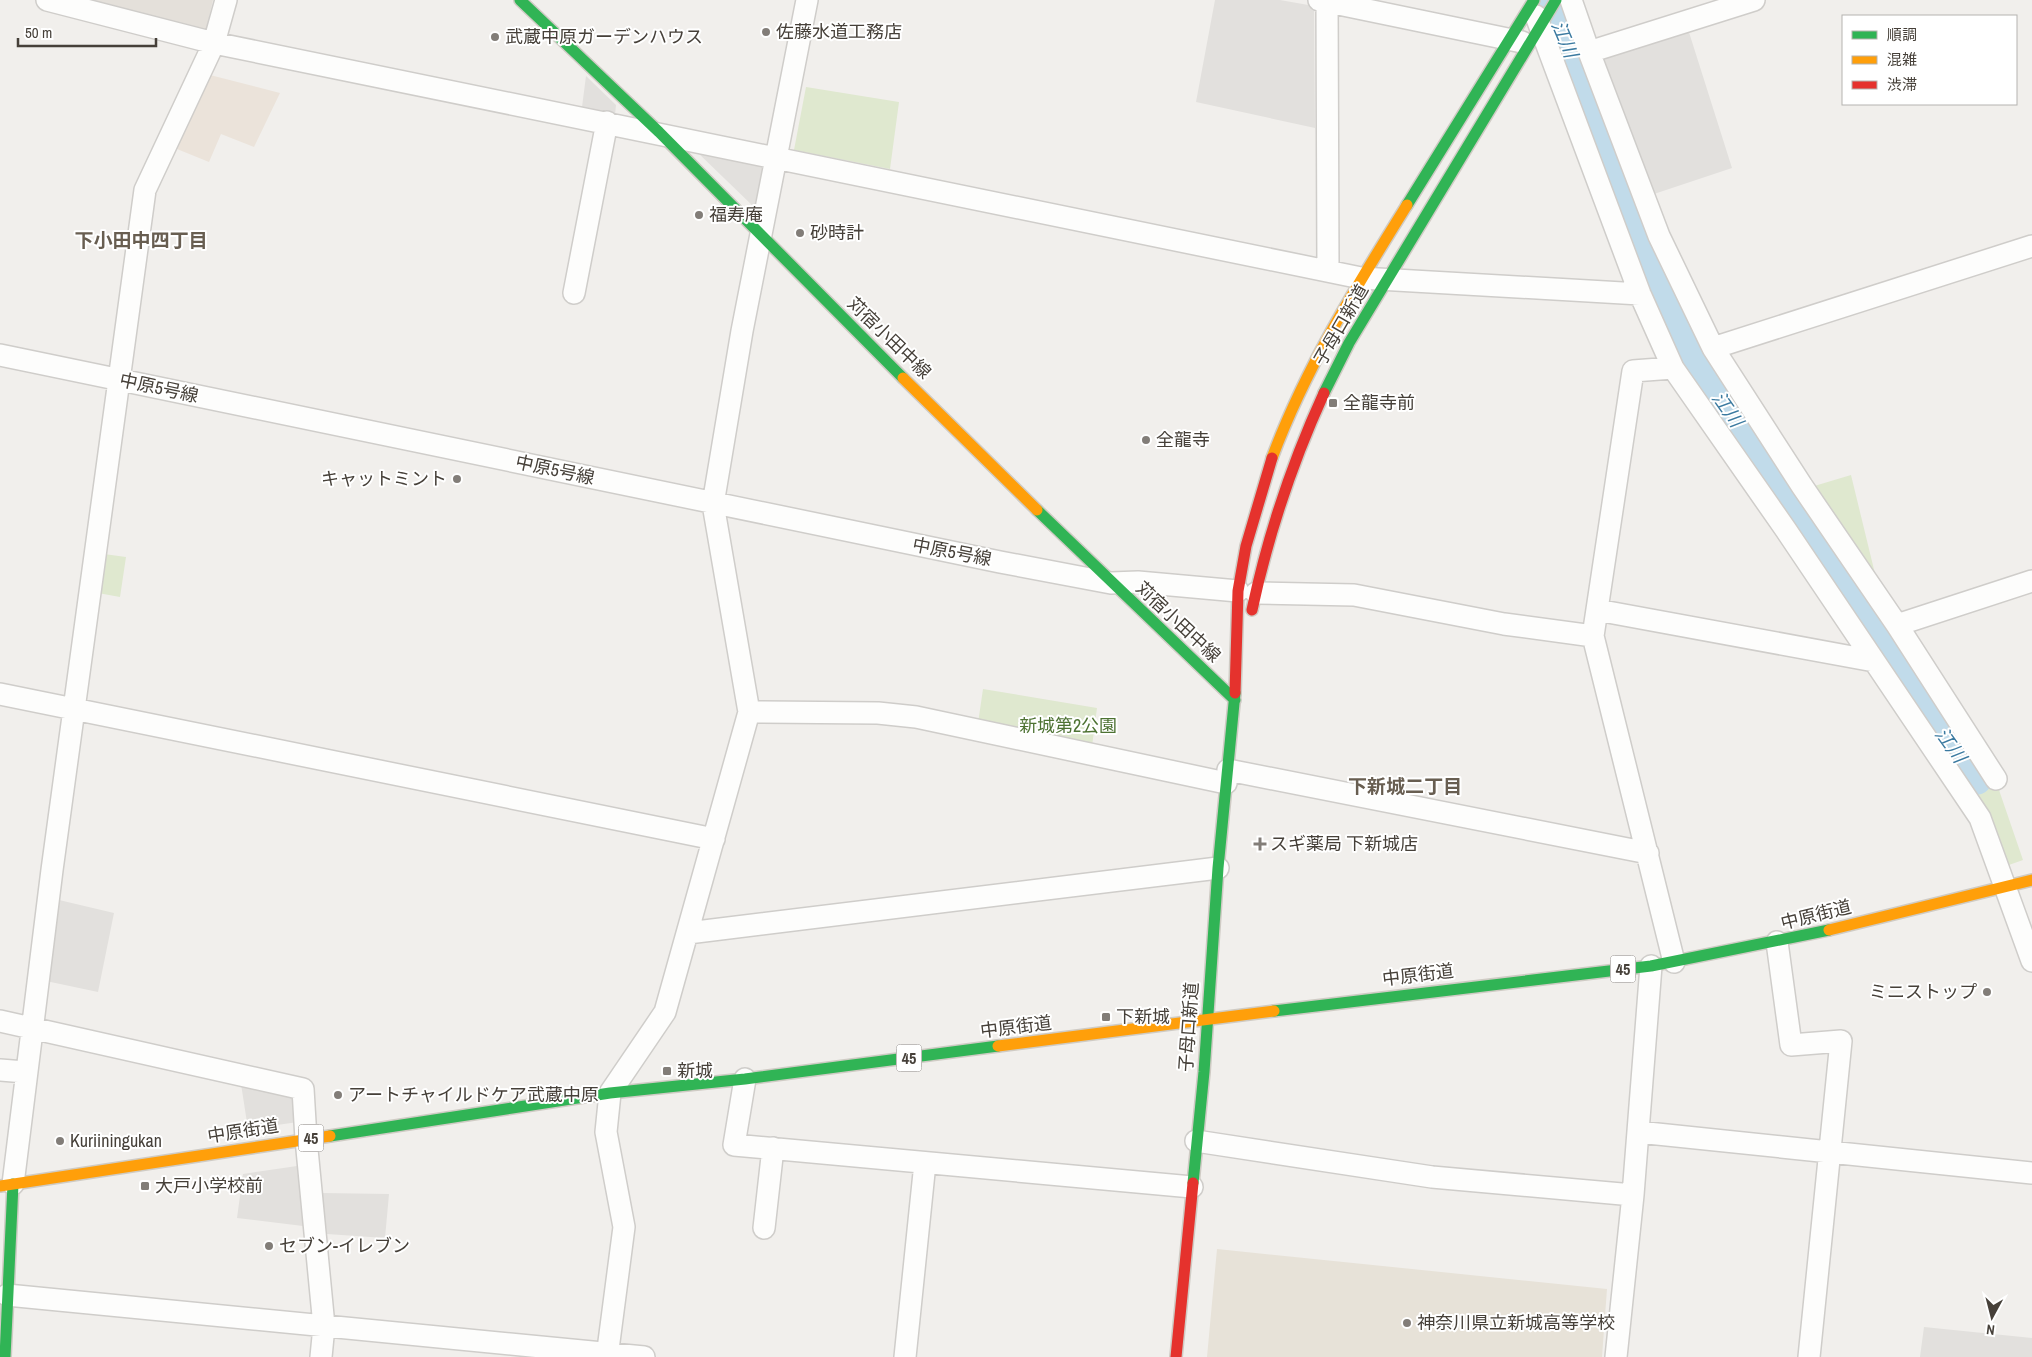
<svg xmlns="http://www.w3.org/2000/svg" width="2032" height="1357" viewBox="0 0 2032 1357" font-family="'Archivo Narrow','Noto Sans JP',sans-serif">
<rect width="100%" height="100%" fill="#f1efec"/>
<!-- residential -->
<path fill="#e4e0da" d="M80 0H213L206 30Z"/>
<!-- commercial -->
<path fill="#ebe3da" d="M210 75 280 93 254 147 221 134 209 162 177 149Z"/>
<!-- education -->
<path fill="#e7e2d8" d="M1217 1249 1607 1289 1602 1357H1207Z"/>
<!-- green -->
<path fill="#dfe8cf" d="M806 87 899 102 890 169 794 150Z
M1851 475 1878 586 1811 487Z
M1803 497 1999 790 2023 860 2006 866 1785 513Z
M104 554 126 557 120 597 98 593Z
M983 689 1097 708 1091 754 977 730Z"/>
<!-- parking -->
<path fill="#e2e0dd" d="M1215 0H1280L1314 6 1315 128 1196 102Z
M1687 26 1732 168 1651 195 1598 54Z
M586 76 616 105 615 115 582 107Z
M696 151 763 164 755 208Z
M59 900 114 913 98 992 46 981Z
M241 1084 296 1096 298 1122 248 1129Z
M297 1166 303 1226 237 1218 243 1174Z
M322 1193 389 1194 385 1238 327 1234Z
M1924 1327 2032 1338V1357H1920Z"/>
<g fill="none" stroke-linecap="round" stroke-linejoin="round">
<!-- river -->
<path stroke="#c1dbea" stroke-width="32" d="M1549 0 1587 98 1644 227 1669 302 1697 364 1782 491 1821 542 1867 612 1868 622 1908 681 1913 693 1976 779"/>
<!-- street casing -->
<g stroke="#cfcdca" stroke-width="24">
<path id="street" d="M47 0 214 43 1361 278 1640 294
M1319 0 1522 42
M1327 0 1328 271
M1571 0 1589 52 1659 236 1713 348 1802 486 1897 625 1996 779
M1536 16 1640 294 1673 368 1786 530 1980 818 2032 961
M1589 52 1754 0
M574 293 607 122
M1713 348 2032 246
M0 355 1000 562 1111 583 1138 582 1238 591
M1673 368 1633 371 1593 636 1674 962
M1256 593 1354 595 1504 624 1593 636
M1597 610 1874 661
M1897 625 2032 581
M0 694 714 839
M749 712 878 713 916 717 1226 783
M1228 770 1648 853
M688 933 1218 868
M1777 942 1791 1045 1841 1041 1809 1357
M0 1021 303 1089 306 1139 324 1326 321 1357
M0 1070 25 1072
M745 1079 734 1145 1192 1187
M1638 1132 2032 1173
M1196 1141 1432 1177 1633 1195
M13 1184 52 870 145 190 214 43 226 0
M764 1228 773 1148
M7 1295 644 1357
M607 1357 624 1227 606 1132 610 1093 665 1012 749 712 713 504 742 331 807 0
M905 1357 925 1163
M1616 1357 1633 1195 1651 966"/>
</g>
<!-- fast casing -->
<g stroke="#cfcbc4" stroke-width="14">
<path id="fast" d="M520 0 659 132 903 378
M1407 205 1534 0
M1324 393 1349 343 1556 0
M1037 510 1235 700
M1274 1011 1651 966 1829 930
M330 1136 610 1093 745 1079 998 1046
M1193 1183 1204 1072 1218 868 1235 693
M5 1357 13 1184"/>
</g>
<!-- slow casing -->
<g stroke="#cfcbc4" stroke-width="14">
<path id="slow" d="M903 378 1037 510
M1272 458C1306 367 1356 287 1407 205
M1829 930 2032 880
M998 1046 1274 1011
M0 1186 330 1136"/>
</g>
<!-- jam casing -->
<g stroke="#cfcbc4" stroke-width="14">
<path id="jam" d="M1252 610C1268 535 1292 463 1324 393
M1235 693 1238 591 1246 546 1272 458
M1176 1357 1193 1183"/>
</g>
<!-- street -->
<use href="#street" stroke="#fdfdfc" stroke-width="21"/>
<!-- fast -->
<use href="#fast" stroke="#30b455" stroke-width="11"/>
<!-- slow -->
<use href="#slow" stroke="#ff9f0a" stroke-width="11"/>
<!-- jam -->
<use href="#jam" stroke="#e5322d" stroke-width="11"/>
</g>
<!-- markers -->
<g fill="#827d78" stroke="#fff" stroke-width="2">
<circle cx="766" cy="32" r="5"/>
<circle cx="495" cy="37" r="5"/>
<circle cx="699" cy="215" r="5"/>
<circle cx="800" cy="233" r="5"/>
<rect x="1328" y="398" width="10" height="10" rx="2.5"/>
<circle cx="1146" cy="440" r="5"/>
<circle cx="457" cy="479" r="5"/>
<path d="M1257.5 836.5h5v5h5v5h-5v5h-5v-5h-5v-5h5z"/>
<circle cx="1987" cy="992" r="5"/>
<rect x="1101" y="1012" width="10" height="10" rx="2.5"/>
<rect x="662" y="1066" width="10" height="10" rx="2.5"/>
<circle cx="338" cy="1095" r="5"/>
<circle cx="60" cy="1141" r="5"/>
<rect x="140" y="1181" width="10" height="10" rx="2.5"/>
<circle cx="269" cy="1246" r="5"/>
<circle cx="1407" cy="1323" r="5"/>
</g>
<g text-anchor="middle" stroke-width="4" stroke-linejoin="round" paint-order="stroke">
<!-- shield labels -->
<g fill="#fff" stroke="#7e7974" stroke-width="1">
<rect x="1610.5" y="955.5" width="25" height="27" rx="4"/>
<rect x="896.5" y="1044.5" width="25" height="27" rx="4"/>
<rect x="298.5" y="1124.5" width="25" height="27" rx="4"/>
</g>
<g font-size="16" font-weight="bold" fill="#464039">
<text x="1623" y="975">45</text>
<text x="909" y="1064">45</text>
<text x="311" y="1144">45</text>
</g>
<!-- poi labels -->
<g font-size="18" fill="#464039" stroke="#fff" text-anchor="start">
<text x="776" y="38">佐藤水道工務店</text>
<text x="505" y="43">武蔵中原ガーデンハウス</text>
<text x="709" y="221">福寿庵</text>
<text x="810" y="239">砂時計</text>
<text x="1343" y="409">全龍寺前</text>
<text x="1156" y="446">全龍寺</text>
<text x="447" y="485" text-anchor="end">キャットミント</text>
<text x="1270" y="850">スギ薬局 下新城店</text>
<text x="1977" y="998" text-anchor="end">ミニストップ</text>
<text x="1116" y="1023">下新城</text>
<text x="677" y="1077">新城</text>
<text x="348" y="1101">アートチャイルドケア武蔵中原</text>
<text x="70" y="1147">Kuriiningukan</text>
<text x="155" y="1192">大戸小学校前</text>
<text x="279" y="1252">セブン-イレブン</text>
<text x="1417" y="1329">神奈川県立新城高等学校</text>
</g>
<!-- street labels -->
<g font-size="18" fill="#464039" stroke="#fff">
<text transform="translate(1341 325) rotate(-60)" y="6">子母口新道</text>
<text transform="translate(889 338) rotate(44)" y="6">苅宿小田中線</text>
<text transform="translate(159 388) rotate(12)" y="6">中原5号線</text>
<text transform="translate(555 470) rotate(12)" y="6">中原5号線</text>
<text transform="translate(952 552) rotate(11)" y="6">中原5号線</text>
<text transform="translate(1178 622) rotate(43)" y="6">苅宿小田中線</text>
<text transform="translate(1816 915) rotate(-14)" y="6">中原街道</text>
<text transform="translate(1418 975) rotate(-7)" y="6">中原街道</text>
<text transform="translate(1016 1027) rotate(-7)" y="6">中原街道</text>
<text transform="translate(1189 1027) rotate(-86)" y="6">子母口新道</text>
<text transform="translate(243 1131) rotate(-9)" y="6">中原街道</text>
</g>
<!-- park labels -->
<g font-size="18" fill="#4d7232" stroke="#fff">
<text x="1068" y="732">新城第2公園</text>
</g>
<!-- water labels -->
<g font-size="19" font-style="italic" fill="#3b7aa0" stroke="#fff">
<text transform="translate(1565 39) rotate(67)" y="7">江川</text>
<text transform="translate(1728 409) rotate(55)" y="7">江川</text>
<text transform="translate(1951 745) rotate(54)" y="7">江川</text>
</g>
<!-- neighbourhood labels -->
<g font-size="19" font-weight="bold" fill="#685e51" stroke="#fff">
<text x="141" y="247">下小田中四丁目</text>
<text x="1405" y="793">下新城二丁目</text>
</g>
</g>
<!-- legend -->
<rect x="1842" y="15" width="175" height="90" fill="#ffffff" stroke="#b5b3b0"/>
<rect x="1852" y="31" width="25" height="8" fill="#30b455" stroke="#b5b3b0"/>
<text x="1887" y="40" font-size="15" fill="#464039">順調</text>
<rect x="1852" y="56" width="25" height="8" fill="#ff9f0a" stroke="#b5b3b0"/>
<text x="1887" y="65" font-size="15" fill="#464039">混雑</text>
<rect x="1852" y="81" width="25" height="8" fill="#e5322d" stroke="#b5b3b0"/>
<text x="1887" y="90" font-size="15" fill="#464039">渋滞</text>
<!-- north arrow -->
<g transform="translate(1992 1317) rotate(187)" stroke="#ffffff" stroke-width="4" paint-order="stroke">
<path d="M0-4L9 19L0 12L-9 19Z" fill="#464039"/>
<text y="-8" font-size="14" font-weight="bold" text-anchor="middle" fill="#464039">N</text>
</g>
<!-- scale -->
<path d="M18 38v8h138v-8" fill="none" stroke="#464039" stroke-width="2.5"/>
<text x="25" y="38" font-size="15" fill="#464039" stroke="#ffffff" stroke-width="4" paint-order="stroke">50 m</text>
</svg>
